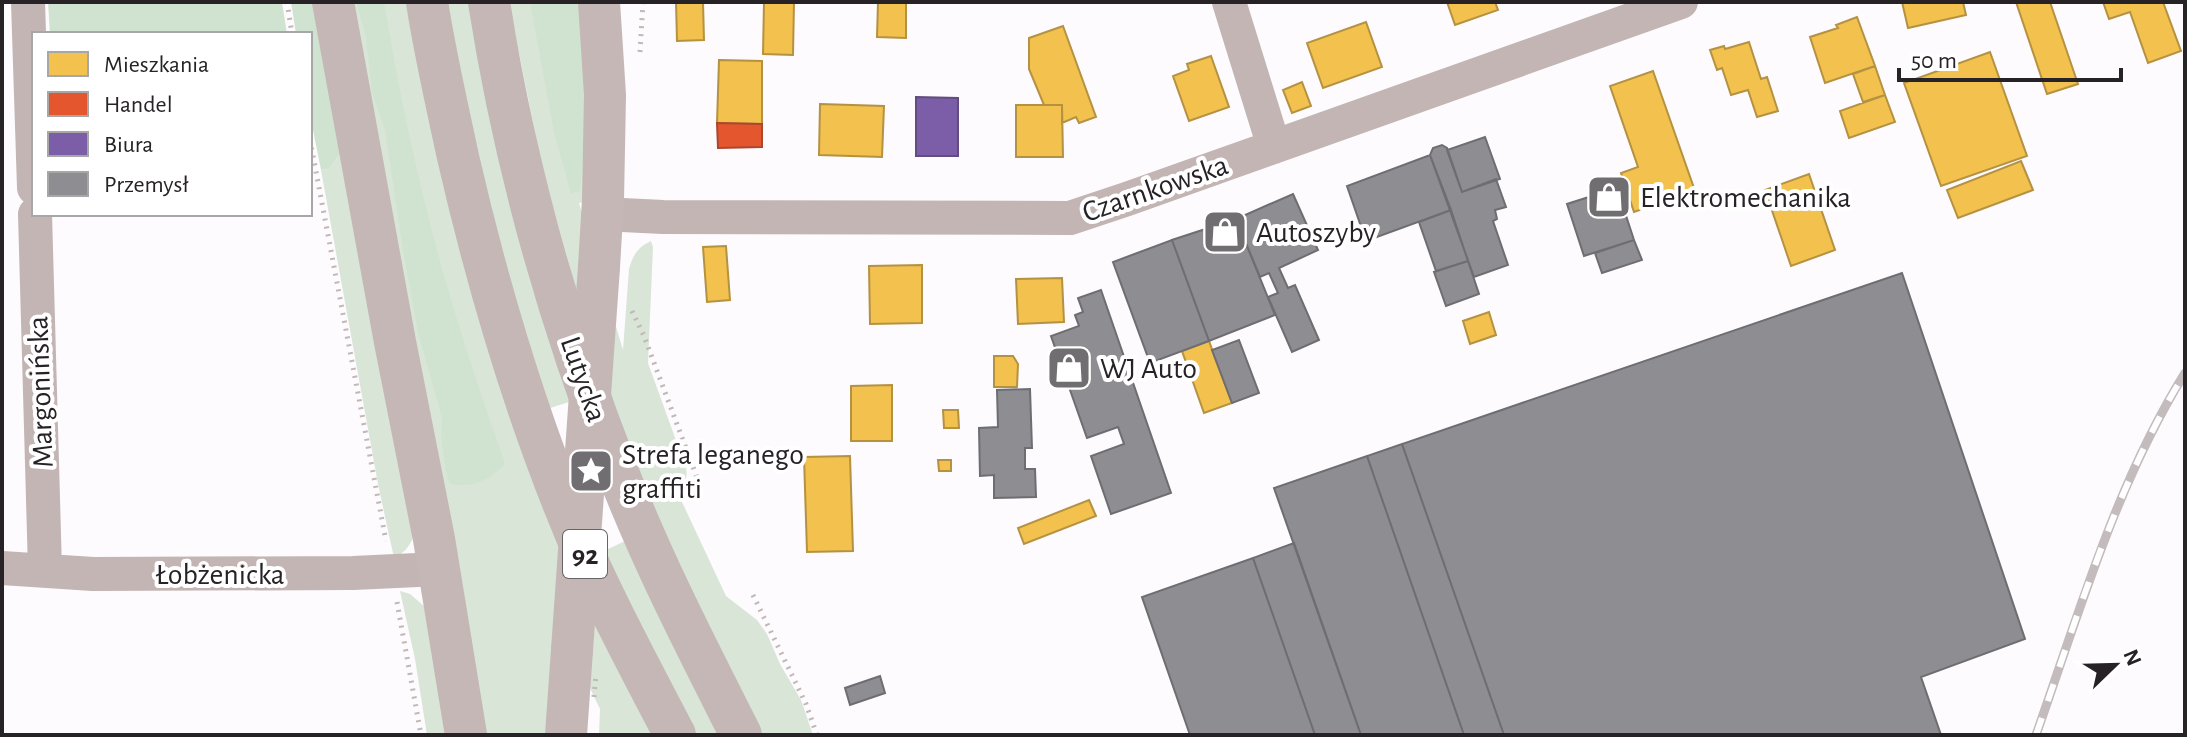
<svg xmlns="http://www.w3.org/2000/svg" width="2187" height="737" viewBox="0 0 2187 737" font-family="'Alegreya Sans',sans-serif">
<rect width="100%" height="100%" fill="#fdfbfd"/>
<!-- green -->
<path fill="#d8e5d7" d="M349 2H408L652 735H599L600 709 557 619 549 735H484Z
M445 2H471L572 401 547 409 485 200Z
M509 2H582L585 202 579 203 623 350 629 269C633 255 637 248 651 241L653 247 648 363 686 468C689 484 678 489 682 502L726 596 757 620 767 634 780 664 801 700 813 735H761L707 629 630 452 586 324 542 168Z
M340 154 413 538C408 548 404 553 394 558L378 484 321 170 329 169Z
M627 540 722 735H693L604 551Z
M400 591 410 594 424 606 449 735H427L415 659Z"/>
<!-- forest -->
<path fill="#d0e3d0" d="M48 2H214L220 4 229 2H282L287 34H50Z
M291 2H315L340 154 329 169 321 170 310 115V34H296Z
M356 2H384C399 93 418 183 443 272 461 336 483 400 505 464 491 479 471 490 450 483L446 471 441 436 442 418 418 332 403 250 385 130 372 93 366 37Z
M530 2H582L586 119 580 191 571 194 554 132Z"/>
<!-- homes -->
<path fill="#f2c14e" stroke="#b59142" stroke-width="2" d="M676 2H703L704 40 677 41Z
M764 2H794L793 55 763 54Z
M878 2H906V38L877 37Z
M1447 2H1495L1498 10 1455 25Z
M1902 2H1963L1966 15 1908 28Z
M2016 2H2050L2078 84 2047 94Z
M2103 2H2163L2181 51 2148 63 2130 12 2109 19Z
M1857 17 1875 66 1825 83 1810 37 1838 28 1836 25Z
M1366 22 1382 67 1323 88 1307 43Z
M1063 26 1096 117 1079 123 1076 117 1062 123V105H1044L1029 69V38Z
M1749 42 1761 79 1767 77 1778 111 1757 117 1748 90 1731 95 1722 68 1717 70 1710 50 1724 46 1725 49Z
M1990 52 2027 156 1941 186 1904 83Z
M1211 56 1229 107 1189 121 1173 76 1189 70 1187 64Z
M719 60 762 61V124L717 123Z
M1875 66 1885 95 1863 102 1853 74Z
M1653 71 1695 191 1634 212 1621 173 1638 167 1610 86Z
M1302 82 1311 106 1292 113 1283 90Z
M1885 95 1895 122 1849 138 1840 111Z
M820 104 884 106 882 157 819 155Z
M1016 105H1062L1063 157H1016Z
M2021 161 2033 190 1958 218 1947 190Z
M1809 174 1835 250 1791 266 1765 190Z
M726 246 730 300 707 302 703 247Z
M922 265V323L870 324 869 266Z
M1062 278 1064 322 1018 324 1016 279Z
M1489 312 1496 335 1470 344 1463 321Z
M1209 341 1232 403 1204 413 1182 351Z
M994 356H1013L1018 364 1017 387H994Z
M892 385V441H851V386Z
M943 410H958L959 428H944Z
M850 456 853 551 807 552 804 457Z
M938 460H951V471H939Z
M1089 500 1096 516 1024 544 1018 528Z"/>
<!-- shops -->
<path fill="#e4572e" stroke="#ab472c" stroke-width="2" d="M717 123 762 124V147L718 148Z"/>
<!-- offices -->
<path fill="#7b5ea7" stroke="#624c80" stroke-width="2" d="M916 97 958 98V156H916Z"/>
<!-- industry -->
<path fill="#8d8d92" stroke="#6e6d72" stroke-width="2" d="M1485 137 1500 179 1462 192 1447 150Z
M1442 145 1447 148 1462 192 1496 179 1506 207 1495 210 1497 219 1493 221 1508 265 1474 277 1430 155 1433 148Z
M1430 155 1451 210 1366 241 1347 186Z
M1617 188 1634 240 1584 256 1567 204Z
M1293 194 1318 250 1279 268 1288 288 1295 285 1319 340 1292 352 1268 297 1278 293 1269 273 1260 277 1236 219Z
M1451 210 1468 261 1436 271 1419 222Z
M1236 219 1275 315 1209 341 1172 240Z
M1172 240 1209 341 1150 363 1113 262Z
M1634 240 1642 260 1602 273 1595 253Z
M1468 261 1479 294 1446 306 1434 272Z
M1902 273 2025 639 1921 677 1941 735H1504L1402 444Z
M1101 290 1171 493 1111 514 1091 456 1124 444 1118 427 1087 438 1051 336 1079 326 1075 315 1083 312 1078 298Z
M1239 340 1259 393 1232 403 1212 350Z
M1030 389 1032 448H1025V469H1035L1036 497 994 498V475L980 476 979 428 998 427 997 390Z
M1402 444 1504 735H1464L1367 456Z
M1367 456 1464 735H1361L1274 488Z
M1294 543 1361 735H1315L1253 558Z
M1253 558 1315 735H1190L1142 597Z
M880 676 885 693 850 705 845 688Z"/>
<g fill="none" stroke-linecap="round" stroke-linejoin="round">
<!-- path -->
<path stroke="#c1b8b7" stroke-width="5" stroke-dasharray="2 6" stroke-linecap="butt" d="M287 2 292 34
M640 52 643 2
M310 140 386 541
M632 311 644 336 699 483
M753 595 806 704 817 735
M397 602 421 735"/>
<!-- minor -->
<path stroke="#c2b5b4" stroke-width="34" d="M28 2 34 188
M1229 2 1274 147
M35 214 45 570
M602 214 663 217 1070 218 1127 199 1681 2
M2 568 93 574 353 573 439 569"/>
<!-- major -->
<path stroke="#c5b7b6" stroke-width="42" d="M333 2 395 342 434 539 466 735
M427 2C435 54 447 105 458 157 490 296 532 436 590 567 616 624 646 679 675 735
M489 2C514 162 558 319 617 470 652 561 697 648 741 735
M599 267 603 200 605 95 599 2
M566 735 572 650"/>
<!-- rail casing -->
<g stroke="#c3bbbc" stroke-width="9">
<path id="rail" d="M2036 735C2079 613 2116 484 2185 373"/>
</g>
<!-- rail -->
<use href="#rail" stroke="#fff" stroke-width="6" stroke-dasharray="18" stroke-linecap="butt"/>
<!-- path-bridge -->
<path stroke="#c1b8b7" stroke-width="5" stroke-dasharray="2 6" stroke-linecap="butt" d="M594 697 596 674"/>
<!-- major-bridge -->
<path stroke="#c5b7b6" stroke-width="42" d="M572 650 599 267"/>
</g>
<!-- icons -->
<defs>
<g id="shop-square" transform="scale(2.3)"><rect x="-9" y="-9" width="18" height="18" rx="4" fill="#716e71" stroke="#fff"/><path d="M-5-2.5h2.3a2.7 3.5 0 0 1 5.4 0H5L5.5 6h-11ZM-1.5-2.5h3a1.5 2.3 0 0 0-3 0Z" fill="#fff"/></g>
<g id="sight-square" transform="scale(2.3)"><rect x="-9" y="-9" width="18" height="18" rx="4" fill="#716e71" stroke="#fff"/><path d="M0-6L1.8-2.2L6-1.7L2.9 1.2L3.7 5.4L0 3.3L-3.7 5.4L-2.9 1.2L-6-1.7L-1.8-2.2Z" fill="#fff"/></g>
</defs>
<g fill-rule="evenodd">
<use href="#shop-square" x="1609" y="197"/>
<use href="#shop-square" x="1225" y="232"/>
<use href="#shop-square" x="1069" y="368"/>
<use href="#sight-square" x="591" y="471"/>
</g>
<g text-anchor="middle" stroke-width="8" stroke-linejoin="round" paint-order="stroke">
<!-- shield labels -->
<rect fill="#fff" stroke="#676467" stroke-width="2" x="563" y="530" width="44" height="48" rx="6"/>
<g font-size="28" font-weight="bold" fill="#262226">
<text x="585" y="564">92</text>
</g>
<!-- street labels -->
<g font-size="30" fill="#262226" stroke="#fff">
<text transform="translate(1155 188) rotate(-19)" y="10">Czarnkowska</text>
<text transform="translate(584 379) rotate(71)" y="10">Lutycka</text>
<text transform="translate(40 392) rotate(-92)" y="10">Margonińska</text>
<text x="220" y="584">Łobżenicka</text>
</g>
<!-- poi labels -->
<g font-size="30" fill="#262226" stroke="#fff" text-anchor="start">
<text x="1640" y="207">Elektromechanika</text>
<text x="1256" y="242">Autoszyby</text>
<text x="1100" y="378">WJ Auto</text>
<text x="622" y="464">Strefa leganego<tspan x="622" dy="34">graffiti</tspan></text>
</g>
</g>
<!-- border -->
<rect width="2187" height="737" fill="none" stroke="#262226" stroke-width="8"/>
<!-- legend -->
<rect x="32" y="32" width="280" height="184" fill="#ffffff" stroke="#a8a7a8" stroke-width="2"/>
<rect x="48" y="52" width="40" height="24" fill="#f2c14e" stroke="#a8a7a8" stroke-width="2"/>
<text x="104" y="72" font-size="24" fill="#262226">Mieszkania</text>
<rect x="48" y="92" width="40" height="24" fill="#e4572e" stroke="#a8a7a8" stroke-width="2"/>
<text x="104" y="112" font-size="24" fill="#262226">Handel</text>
<rect x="48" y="132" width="40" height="24" fill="#7b5ea7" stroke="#a8a7a8" stroke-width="2"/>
<text x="104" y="152" font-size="24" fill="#262226">Biura</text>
<rect x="48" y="172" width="40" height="24" fill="#8d8d92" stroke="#a8a7a8" stroke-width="2"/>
<text x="104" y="192" font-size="24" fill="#262226">Przemysł</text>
<!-- north arrow -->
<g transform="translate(2115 665) rotate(67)" stroke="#ffffff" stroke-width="6" paint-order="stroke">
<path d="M0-6L14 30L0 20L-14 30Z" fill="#262226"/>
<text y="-12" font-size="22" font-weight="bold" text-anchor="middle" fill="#262226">N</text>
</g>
<!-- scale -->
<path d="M1899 68v12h222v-12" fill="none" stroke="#262226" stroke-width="4"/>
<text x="1911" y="68" font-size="24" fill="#262226" stroke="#ffffff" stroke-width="6" paint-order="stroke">50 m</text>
</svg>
